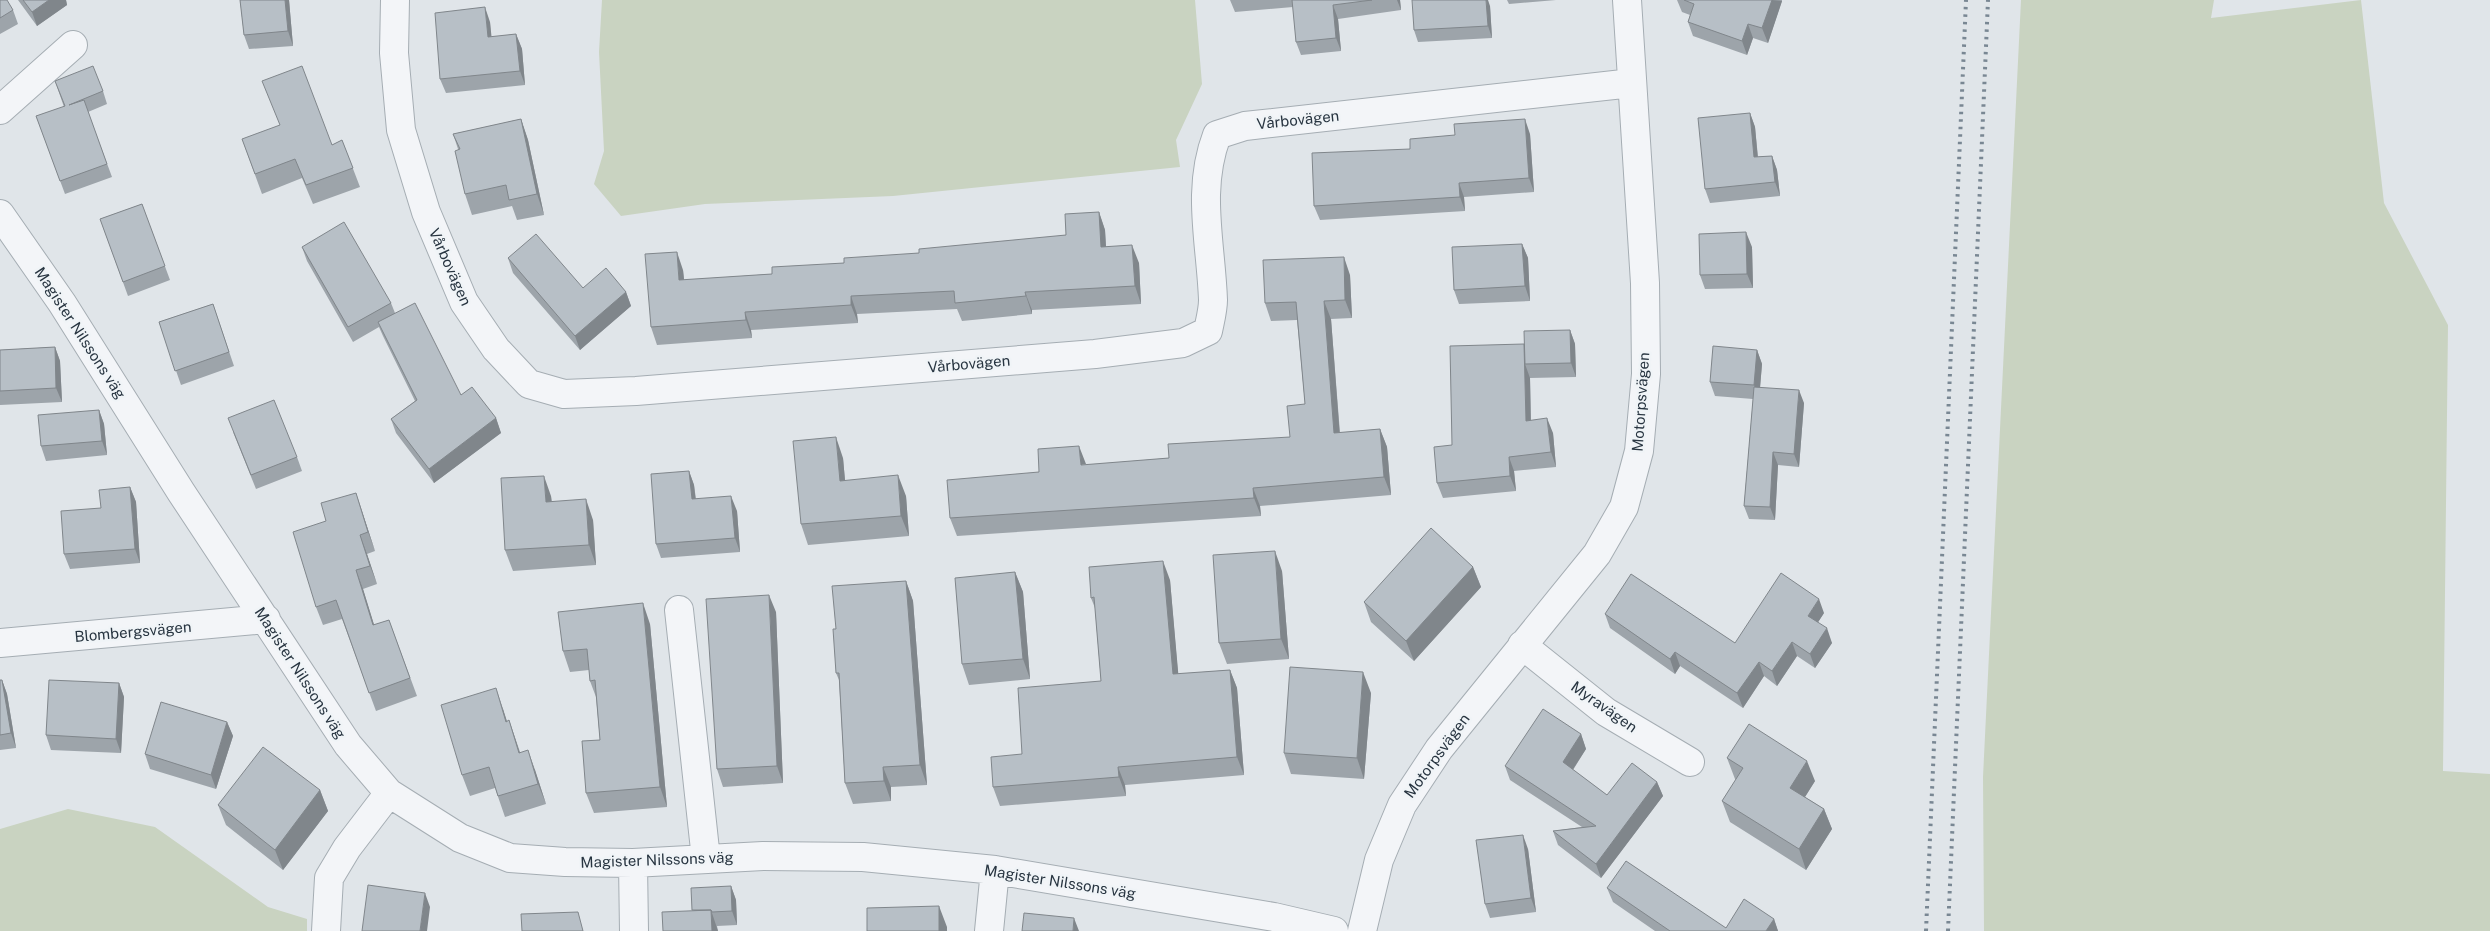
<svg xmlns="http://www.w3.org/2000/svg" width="2490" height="931" viewBox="0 0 2490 931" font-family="'Public Sans',sans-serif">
<rect width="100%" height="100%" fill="#e0e5e9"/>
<!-- green -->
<path fill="#c9d3c1" d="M602 0H1195L1202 84 1176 140 1180 167 893 196 705 204 621 216 594 184 604 151 599 52Z
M2021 0H2214L2211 18 2361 0 2384 203 2448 325 2443 771 2490 774V931H1984L1983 777Z
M68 809 155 827 268 907 307 919V931H0V829Z"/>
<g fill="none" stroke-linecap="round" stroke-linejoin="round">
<!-- minor casing -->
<g stroke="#a5adb3" stroke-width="30">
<path id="minor" d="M395 0 394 53 401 130 426 212 464 302 496 349 529 384 564 394 636 391 1095 354 1183 343 1208 331C1210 321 1213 310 1213 300 1211 243 1196 190 1217 135L1245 126 1632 83
M0 110 73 45
M0 214 62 303 181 492 348 745 389 793 460 838 510 858 565 862 633 863 763 856 863 857 995 870 1274 917 1334 931
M679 610 706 859
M0 643 266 619
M1522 645 1606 712 1690 762
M633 863 634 931
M326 931 329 878 347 848 389 793
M989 931 995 870
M1362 931 1379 860 1402 805 1439 749 1597 554 1624 507 1639 451 1646 374 1645 283 1627 0"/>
</g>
<!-- minor -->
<use href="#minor" stroke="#f3f5f8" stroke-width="28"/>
<!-- rail -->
<path stroke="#798793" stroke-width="4" stroke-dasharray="2.5 5" stroke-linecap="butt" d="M1926 931 1966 0
M1948 931 1988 0"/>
</g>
<!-- wall -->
<path fill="#9da4aa" d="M0 0 13 10 18 24 0 34Z
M18 0H66L67 5 37 26Z
M240 0H289L293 46 249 49 244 35Z
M1230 0H1400L1401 10 1338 19 1341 51 1301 55 1296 42 1293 7 1235 12Z
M1507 0H1556L1509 4Z
M1677 0H1782V1L1768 43 1753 38 1747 55 1693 36 1688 22 1690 15 1682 12Z
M1490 6 1492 38 1418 42 1414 30Z
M490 22 491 37 516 34 522 49 525 85 446 93 440 79Z
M55 81 103 91 107 104 88 112 112 177 65 194 36 116 64 107Z
M1750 113 1755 127 1758 157 1772 156 1777 170 1780 196 1710 203 1705 189Z
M521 119 528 140 544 215 517 220 512 206 472 215 465 194 458 149 453 134Z
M1530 134 1534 192 1464 197 1465 211 1320 220 1314 206 1410 149Z
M242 139 332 145 342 140 360 187 313 204 302 178 262 194Z
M142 204 170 280 128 296 100 219Z
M1099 212 1105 230 1106 247 1139 263 1141 304 1032 310V314L962 321 957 309 857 314 858 323 751 330 752 338 657 345 651 327 683 270 684 280 772 274 844 263 919 253 1066 235Z
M1522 244 1528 258 1530 301 1459 304 1454 290Z
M302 247 391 303 395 313 461 395 496 418 501 433 434 483 396 433 391 419 415 401 383 336 379 327 353 342 307 261Z
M1752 247 1753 288 1705 289 1700 275Z
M508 258 583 288 626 292 631 306 580 350 513 273Z
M1350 275 1352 318 1331 319 1340 433 1380 429 1387 447 1391 495 1260 506 1261 516 957 536 950 518 1039 472 1086 465 1169 458 1290 437 1305 404 1297 320 1271 321 1265 303Z
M213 304 234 366 181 385 159 322Z
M1570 330 1575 344 1576 377 1530 378 1531 420 1553 433 1556 467 1514 471 1516 491 1443 498 1437 483 1452 445 1524 344Z
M55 347 60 361 62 402 0 405V350Z
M1757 350 1762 364 1760 387 1804 403 1799 467 1778 465 1775 520 1749 519 1744 506 1753 399 1715 396 1710 382Z
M99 410 104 424 107 455 46 461 41 446Z
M233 432 297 457 302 471 256 489Z
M843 458 845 481 906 496 909 536 808 545 801 524Z
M689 471 694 485 696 499 737 511 740 552 661 558 656 544Z
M130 487 136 502 140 563 70 569 64 554Z
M356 493 375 551 367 554 377 584 363 589 374 625 389 620 417 696 376 711 342 619 323 625 316 607 326 521Z
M551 496 552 502 593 520 596 565 513 571 505 550Z
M1473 567 1481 587 1414 661 1371 622 1364 602Z
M1282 571 1289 659 1227 664 1219 643Z
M1015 572 1023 592 1030 679 969 685 962 664Z
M1170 580 1178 674 1230 670 1237 688 1244 775 1125 785 1126 796 1000 806 993 787 1022 754 1101 681 1095 608 1091 598Z
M906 581 913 601 927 785 891 787V801L853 804 845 783 839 680 836 673V629Z
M776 612 783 783 723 787 717 769Z
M1824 613 1818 622 1832 643 1815 668 1797 656 1777 686 1764 676 1743 708 1680 666 1675 674 1610 628 1605 614 1735 643Z
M650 624 667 807 594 813 586 793 600 740 596 697 590 681 589 670 570 672 563 651Z
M0 680H2L7 694 16 748 0 750Z
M119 683 124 697 121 753 51 750 46 735Z
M1371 693 1364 779 1291 774 1284 753Z
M503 709 507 721 509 720 520 752 535 770 546 804 505 817 495 788 470 796 462 775Z
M227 722 233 736 216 789 150 769 145 754Z
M1581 734 1586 749 1573 770 1607 795 1657 782 1663 796 1601 878 1558 845 1553 831 1582 827 1510 780 1505 766Z
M1727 758 1815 781 1805 797 1824 809 1832 829 1806 870 1730 822 1722 801 1736 780 1735 779Z
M320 790 328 811 283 870 226 825 218 805Z
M1528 849 1536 912 1490 918 1485 904Z
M731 886 736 900 737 925 717 926 718 931H663Z
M1607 888 1726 928 1774 919 1778 931H1655L1613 902Z"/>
<!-- shaded-wall -->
<path fill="#80868b" d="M49 0H66L67 5 37 26 32 12Z
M285 0H289L293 46 288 31Z
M1397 0H1400L1401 10Z
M1486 0H1488L1490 6 1492 38 1488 26Z
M1772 0 1782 1 1768 43 1762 28Z
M1333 5 1338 19 1341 51 1336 38Z
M485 7 490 22 493 51 488 37Z
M1748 24 1753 38 1747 55 1742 41Z
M516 34 522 49 525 85 520 71Z
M1750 113 1755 127 1759 171 1754 157Z
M521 119 528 140 544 215 537 194Z
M1525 119 1530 134 1534 192 1529 178Z
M1772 156 1777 170 1780 196 1775 182Z
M1459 183 1464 197 1465 211 1460 197Z
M1099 212 1105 230 1107 265 1101 247Z
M1746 232 1752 247 1753 288 1747 274Z
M1522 244 1528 258 1530 301 1525 286Z
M1132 245 1139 263 1141 304 1135 286Z
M677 252 683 270 686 298 679 280Z
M1344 257 1350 275 1352 318 1345 300Z
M626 292 631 306 580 350 575 336Z
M1025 292 1032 310V314L1026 296Z
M851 296 857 314 858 323 851 305Z
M1324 301 1331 319 1341 451 1334 433Z
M745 312 751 330 752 338 746 320Z
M1570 330 1575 344 1576 377 1571 363Z
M1524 344 1525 364 1530 378 1531 435 1526 421Z
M55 347 60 361 62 402 56 388Z
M1757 350 1762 364 1759 400 1754 385Z
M1799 390 1804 403 1799 467 1794 454Z
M99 410 104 424 107 455 102 441Z
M496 418 501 433 434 483 429 469Z
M1547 418 1553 433 1556 467 1551 452Z
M1380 429 1387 447 1391 495 1384 477Z
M836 437 843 458 847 502 840 481Z
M1079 446 1086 464 1081 465Z
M1773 452 1778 465 1775 520 1770 507Z
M1509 457 1514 471 1516 491 1510 476Z
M689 471 694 485 697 513 692 499Z
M898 475 906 496 909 536 901 516Z
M544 476 551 496 553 523 546 502Z
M130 487 136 502 140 563 135 549Z
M1253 488 1260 506 1261 516 1254 498Z
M356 493 362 511 375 551 368 532Z
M731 496 737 511 740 552 735 538Z
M586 499 593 520 596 565 589 545Z
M360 535 367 554 377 584 370 566Z
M1275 551 1282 571 1289 659 1281 639Z
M1163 561 1170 580 1180 693 1173 674Z
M1473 567 1481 587 1414 661 1406 641Z
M356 570 363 589 380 644 373 625Z
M1015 572 1023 592 1030 679 1023 659Z
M906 581 913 601 927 785 920 765Z
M769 595 776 612 783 783 777 766Z
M1819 599 1824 613 1813 630 1808 616Z
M643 603 650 624 667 807 660 787Z
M1827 628 1832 643 1815 668 1810 654Z
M1792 642 1797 656 1777 686 1772 671Z
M1675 652 1680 666 1675 674 1670 659Z
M1759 662 1764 676 1743 708 1737 693Z
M1230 670 1237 688 1244 775 1237 757Z
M1363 672 1371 693 1364 779 1357 758Z
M2 680 7 694 16 748 11 733Z
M119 683 124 697 121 753 116 739Z
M496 688 503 709 513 742 506 722Z
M509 720 516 741 526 773 519 753Z
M227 722 233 736 216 789 211 775Z
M1581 734 1586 749 1568 777 1563 762Z
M528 750 535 770 546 804 538 784Z
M1807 761 1815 781 1798 808 1790 788Z
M883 767 891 787V801L884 781Z
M1118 767 1125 785 1126 796 1119 777Z
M1657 782 1663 796 1601 878 1596 864Z
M320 790 328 811 283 870 275 850Z
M1824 809 1832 829 1806 870 1799 849Z
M1523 835 1528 849 1536 912 1531 898Z
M731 886 736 900 737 925 732 911Z
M425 893 430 907 427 931H420Z
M939 906 947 927V931H939Z
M711 910 718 931H712Z
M1074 918 1079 931H1073Z
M1774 919 1778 931H1766Z"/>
<!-- building -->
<path fill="#b7bfc6" stroke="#80868b" d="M0 0H7L13 10 0 18Z
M23 0H49L32 12Z
M240 0H285L288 31 244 35Z
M1292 0H1372L1333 5 1336 38 1296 42Z
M1412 0H1486L1488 26 1414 30Z
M1684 0H1772L1762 28 1748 24 1742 41 1688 22 1694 4Z
M485 7 488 37 516 34 520 71 440 79 435 13Z
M93 66 103 91 69 105 84 100 107 164 60 181 36 116 65 106 55 81Z
M302 66 332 145 342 140 353 168 306 185 295 159 255 174 242 139 280 125 262 81Z
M1750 113 1754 157 1772 156 1775 182 1705 189 1698 118Z
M521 119 537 194 509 200 506 185 465 194 455 151 460 149 453 134Z
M1525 119 1529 178 1459 183 1460 197 1314 206 1312 153 1410 149V139L1455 135 1454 124Z
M142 204 165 266 123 282 100 219Z
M1099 212 1101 247 1132 245 1135 286 1025 292 1026 296 955 303 954 291 851 296V305L745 312 746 320 651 327 645 254 677 252 679 280 772 274V267L844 263V258L919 253V249L1066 235 1065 214Z
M344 222 391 303 348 327 302 247Z
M1746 232 1747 274 1700 275 1699 234Z
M536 234 583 288 606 268 626 292 575 336 508 258Z
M1522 244 1525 286 1454 290 1452 247Z
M1344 257 1345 300 1324 301 1334 433 1380 429 1384 477 1253 488 1254 498 950 518 947 480 1039 472 1038 449 1079 446 1081 465 1169 458 1168 444 1290 437 1287 406 1305 404 1296 302 1265 303 1263 260Z
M415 303 461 395 472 387 496 418 429 469 391 419 417 400 378 322Z
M213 304 229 352 175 371 159 322Z
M1570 330 1571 363 1525 364 1524 331Z
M1524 344 1526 421 1547 418 1551 452 1509 457 1510 476 1437 483 1434 447 1452 445 1450 346Z
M1713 346 1757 350 1754 385 1710 382Z
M55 347 56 388 0 391V350Z
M1754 387 1799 390 1794 454 1773 452 1770 507 1744 506Z
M274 400 297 457 251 475 228 418Z
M99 410 102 441 41 446 38 415Z
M836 437 840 481 898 475 901 516 801 524 793 441Z
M689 471 692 499 731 496 735 538 656 544 651 474Z
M544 476 546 502 586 499 589 545 505 550 501 478Z
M130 487 135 549 64 554 61 511 101 508 99 490Z
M356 493 368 532 360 535 370 566 356 570 373 625 389 620 410 678 369 693 336 600 316 607 293 532 326 521 321 503Z
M1431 528 1473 567 1406 641 1364 602Z
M1275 551 1281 639 1219 643 1213 555Z
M1163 561 1173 674 1230 670 1237 757 1118 767 1119 777 993 787 991 757 1022 754 1018 688 1101 681 1094 597 1091 598 1089 567Z
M1015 572 1023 659 962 664 955 578Z
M1781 573 1819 599 1808 616 1827 628 1810 654 1792 642 1772 671 1759 662 1737 693 1675 652 1670 659 1605 614 1631 574 1735 643Z
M906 581 920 765 883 767 884 781 845 783 839 673H836L833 629H836L832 586Z
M769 595 777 766 717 769 706 599Z
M643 603 660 787 586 793 582 741 600 740 595 680 590 681 587 649 563 651 558 612Z
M1290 667 1363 672 1357 758 1284 753Z
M0 680H2L11 733 0 735Z
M49 680 119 683 116 739 46 735Z
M496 688 506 722 509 720 519 753 528 750 538 784 498 796 489 767 462 775 441 705Z
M161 702 227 722 211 775 145 754Z
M1543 709 1581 734 1563 762 1607 795 1632 763 1657 782 1596 864 1553 831 1596 826 1505 766Z
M1749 724 1807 761 1790 788 1824 809 1799 849 1722 801 1743 768 1727 758Z
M263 747 320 790 275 850 218 805Z
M1523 835 1531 898 1485 904 1476 840Z
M1626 861 1726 928 1744 899 1774 919 1766 931H1670L1607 888Z
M368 885 425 893 420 931H362Z
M731 886 732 911 712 912 711 910H692L691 888Z
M939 906V931H867V908Z
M711 910 712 931H663L662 912Z
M578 912 583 931H522L521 914Z
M1024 913 1074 918 1073 931H1022Z"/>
<g text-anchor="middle" stroke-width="5" stroke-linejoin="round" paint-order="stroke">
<!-- street labels -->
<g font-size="15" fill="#283541" stroke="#f0f4f7">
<text transform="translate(1298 120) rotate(-6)" y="5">Vårbovägen</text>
<text transform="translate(450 267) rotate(66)" y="5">Vårbovägen</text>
<text transform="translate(80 333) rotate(57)" y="5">Magister Nilssons väg</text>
<text transform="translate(969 364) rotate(-5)" y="5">Vårbovägen</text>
<text transform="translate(1641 402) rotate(-86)" y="5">Motorpsvägen</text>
<text transform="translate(133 632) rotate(-5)" y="5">Blombergsvägen</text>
<text transform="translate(300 673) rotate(57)" y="5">Magister Nilssons väg</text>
<text transform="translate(1604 707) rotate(35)" y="5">Myravägen</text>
<text transform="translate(1437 756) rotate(-54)" y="5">Motorpsvägen</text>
<text transform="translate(657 860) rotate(-2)" y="5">Magister Nilssons väg</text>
<text transform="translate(1060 882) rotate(9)" y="5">Magister Nilssons väg</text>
</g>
</g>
</svg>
